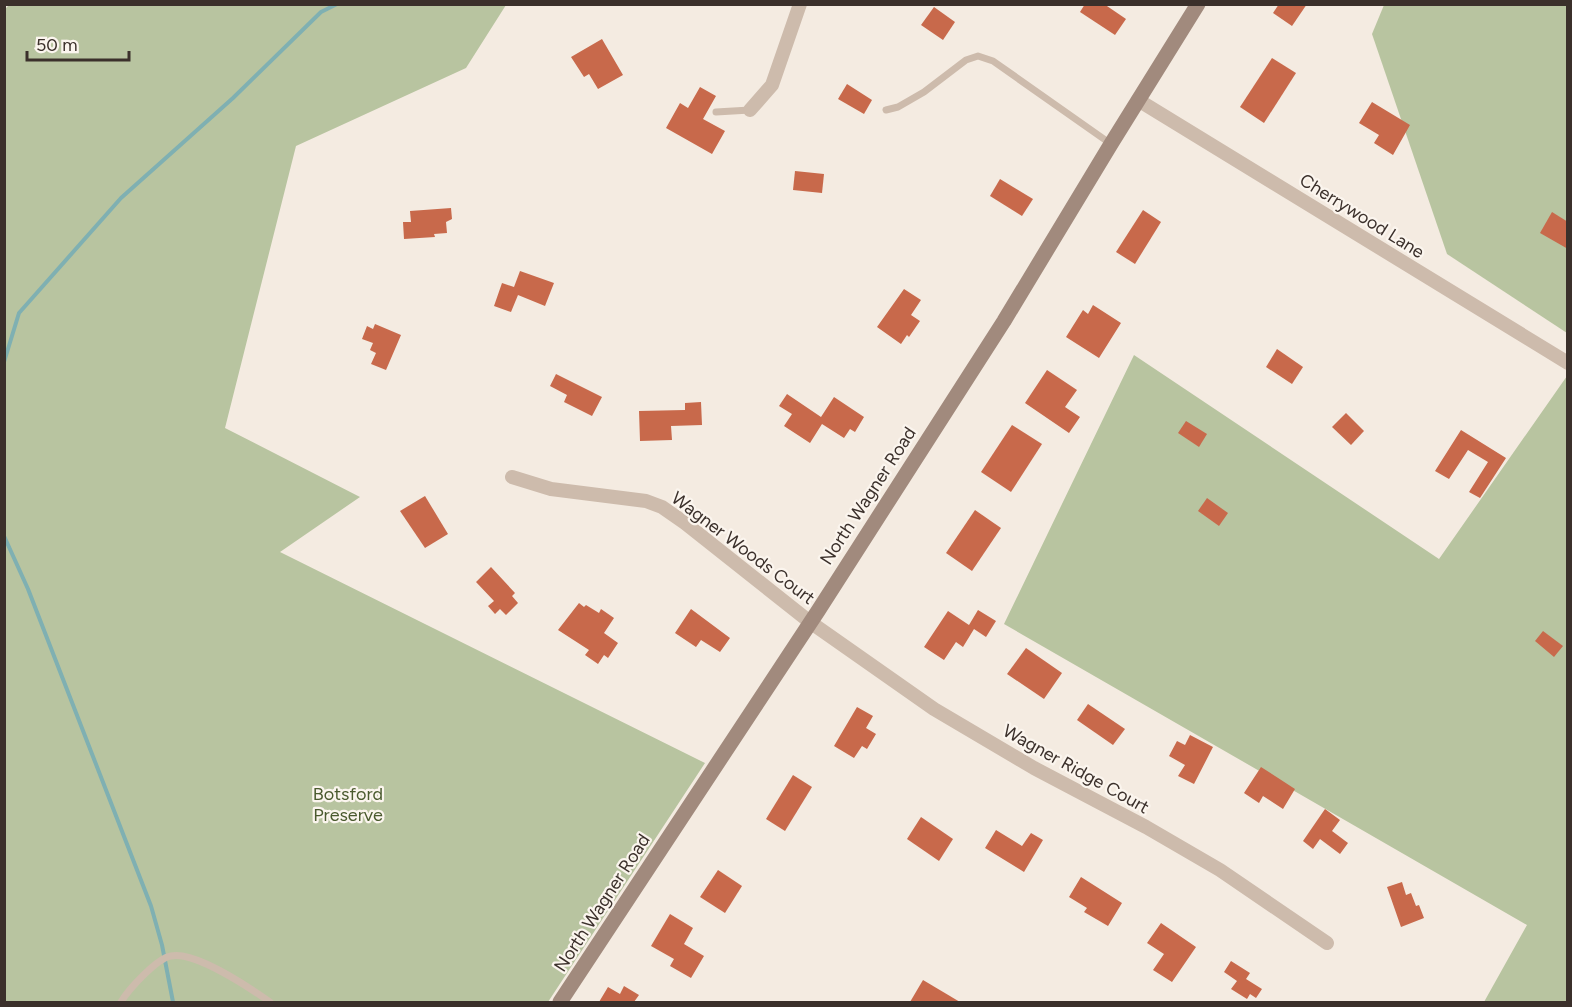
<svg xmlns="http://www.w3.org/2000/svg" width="1572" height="1007" viewBox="0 0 1572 1007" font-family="Figtree,sans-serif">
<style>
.green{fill:#b8c4a0}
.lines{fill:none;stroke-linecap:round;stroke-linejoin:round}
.stream{stroke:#7fb0b2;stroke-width:4}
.building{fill:#c8694b}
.lane{stroke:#cdbbac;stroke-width:7}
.street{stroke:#cdbbac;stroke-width:14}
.secondary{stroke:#a18a7d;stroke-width:15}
.labels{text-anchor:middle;stroke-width:4.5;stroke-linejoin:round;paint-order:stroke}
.street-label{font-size:18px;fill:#3b302b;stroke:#fbf5ee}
.park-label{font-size:18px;fill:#4a5a2e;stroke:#fbf5ee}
</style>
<rect width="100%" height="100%" fill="#f4ebe1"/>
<!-- green -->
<g class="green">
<polygon points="10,4 506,5 466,68 296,146 225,428 360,497 280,552 705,763 548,1002 5,1002 5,9"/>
<polygon points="1384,5 1567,5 1567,333 1447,254 1372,34"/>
<polygon points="1134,355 1439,559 1567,376 1567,1002 1484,1002 1527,925 1004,624"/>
</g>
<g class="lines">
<!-- stream -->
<g class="stream">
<polyline points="4,362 19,313 121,198 233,98 321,12 337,4"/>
<polyline points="4,536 28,589 151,906 162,945 173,1002"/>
</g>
</g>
<!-- building -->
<g class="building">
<polygon points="1085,4 1104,4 1126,19 1115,35 1080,12"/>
<polygon points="1279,4 1307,4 1292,26 1273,13"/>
<polygon points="934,7 955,22 943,40 921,25"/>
<polygon points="602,39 623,75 598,89 589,74 584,77 571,57"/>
<polygon points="1272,58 1296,73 1264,123 1240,107"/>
<polygon points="847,84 872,100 864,114 838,99"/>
<polygon points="700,87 716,96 703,119 725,131 712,154 666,128 680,103 688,108"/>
<polygon points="1372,102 1410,125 1393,155 1374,143 1379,135 1359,123"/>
<polygon points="795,171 824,174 822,193 793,190"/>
<polygon points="1000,179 1033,199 1022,216 990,196"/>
<polygon points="451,208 452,219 446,222 447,233 434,234 435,237 404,239 403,222 411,222 410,211"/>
<polygon points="1143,210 1161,222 1135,264 1116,252"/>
<polygon points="1552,212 1568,222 1568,249 1540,233"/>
<polygon points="520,271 554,283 545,306 518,295 511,312 494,306 502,283 514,287"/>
<polygon points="904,289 921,300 911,315 920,321 909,337 907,335 901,344 877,327"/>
<polygon points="1093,305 1121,323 1099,358 1066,337 1083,310 1088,314"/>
<polygon points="375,324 401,335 386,370 371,364 376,353 370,350 373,343 362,339 367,326 373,329"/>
<polygon points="1277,349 1303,367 1292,384 1266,367"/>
<polygon points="1047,370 1077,390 1065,407 1080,417 1069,433 1025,403"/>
<polygon points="556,374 602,397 592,416 564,402 567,395 550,386"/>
<polygon points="787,394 821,417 834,397 864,417 855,432 850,429 844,438 822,424 810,443 784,426 792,414 779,406"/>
<polygon points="701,402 702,425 671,426 672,440 640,441 639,411 685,410 685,403"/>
<polygon points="1346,413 1364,431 1351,445 1332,427"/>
<polygon points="1186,421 1207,434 1199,447 1178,433"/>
<polygon points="1012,425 1042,444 1011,492 981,472"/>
<polygon points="1461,430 1506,458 1480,498 1469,492 1488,462 1468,450 1449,479 1435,471"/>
<polygon points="425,496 448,534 425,548 400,511"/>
<polygon points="1207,498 1228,513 1219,526 1198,511"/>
<polygon points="975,510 1001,528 972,571 946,553"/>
<polygon points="491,567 515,593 512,596 518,603 506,615 500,609 495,614 488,606 494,601 476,582"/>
<polygon points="579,603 584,607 586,605 599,613 601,609 614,618 604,633 618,643 608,658 604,655 598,664 585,655 589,650 558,630"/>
<polygon points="691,609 730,638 720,652 701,640 696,647 675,633"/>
<polygon points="978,610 996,621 986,637 974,629 963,647 956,642 944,660 924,647 948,611 969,625"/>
<polygon points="1543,631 1563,646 1554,657 1535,641"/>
<polygon points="1026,648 1062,673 1044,699 1007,674"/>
<polygon points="1088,704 1125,729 1113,745 1077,720"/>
<polygon points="857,707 873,716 866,728 876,734 867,749 862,746 854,758 834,746"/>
<polygon points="1190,735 1213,747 1194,784 1178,776 1185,765 1169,756 1177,741 1185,745"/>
<polygon points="1261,767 1295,789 1283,809 1263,796 1259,803 1244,793"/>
<polygon points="793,775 812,787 785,831 766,819"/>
<polygon points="1325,809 1340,820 1332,831 1348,843 1340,854 1320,839 1313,849 1303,841"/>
<polygon points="921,817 953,839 939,861 907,839"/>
<polygon points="996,830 1022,846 1031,833 1043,840 1024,872 985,848"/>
<polygon points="718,870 742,886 725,913 700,897"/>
<polygon points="1081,877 1122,903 1108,926 1084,912 1087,908 1069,897"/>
<polygon points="1402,882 1406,895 1411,893 1416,906 1419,905 1424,918 1401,927 1387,887"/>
<polygon points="670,914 693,928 684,944 704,956 691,978 670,966 674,959 651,946"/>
<polygon points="1161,923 1196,947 1172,982 1153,970 1164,954 1147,943"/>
<polygon points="1231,961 1250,973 1246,979 1262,989 1256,998 1250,994 1247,999 1231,989 1237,981 1224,972"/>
<polygon points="923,980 960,1002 910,1002"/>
<polygon points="624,986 639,995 634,1002 599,1002 608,987 620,994"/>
</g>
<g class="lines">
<!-- lane -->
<g class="lane">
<polyline points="886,110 898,107 924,92 966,60 978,56 993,61 1111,144"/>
<polyline points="716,112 750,110"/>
<path d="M121,1002C128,990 157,958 171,956C195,951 250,988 270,1002"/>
</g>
<!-- street -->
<g class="street">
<polyline points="1138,100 1568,363"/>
<polyline points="750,110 772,85 800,4"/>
<polyline points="512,477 551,489 646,501 662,507 685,523 810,622 934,709 1034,768 1146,827 1220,870 1327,943"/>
</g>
<!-- secondary -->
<polyline class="secondary" points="560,1002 818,611 1004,321 1111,144 1198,4"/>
</g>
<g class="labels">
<!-- street labels -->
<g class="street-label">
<text transform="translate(1362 216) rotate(32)" y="6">Cherrywood Lane</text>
<text transform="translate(868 496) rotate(-57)" y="6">North Wagner Road</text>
<text transform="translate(743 548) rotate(37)" y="6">Wagner Woods Court</text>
<text transform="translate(1076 769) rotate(29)" y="6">Wagner Ridge Court</text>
<text transform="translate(602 903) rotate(-57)" y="6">North Wagner Road</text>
</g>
<!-- park labels -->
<g class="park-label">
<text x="348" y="800">Botsford<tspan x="348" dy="21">Preserve</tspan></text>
</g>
</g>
<!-- border -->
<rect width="1572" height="1007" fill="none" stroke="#3b302b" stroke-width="12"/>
<!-- scale -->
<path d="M27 51v9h102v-9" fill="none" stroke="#3b302b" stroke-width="3"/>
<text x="36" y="51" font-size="18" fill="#3b302b" stroke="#fbf5ee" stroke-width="4.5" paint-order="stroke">50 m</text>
</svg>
